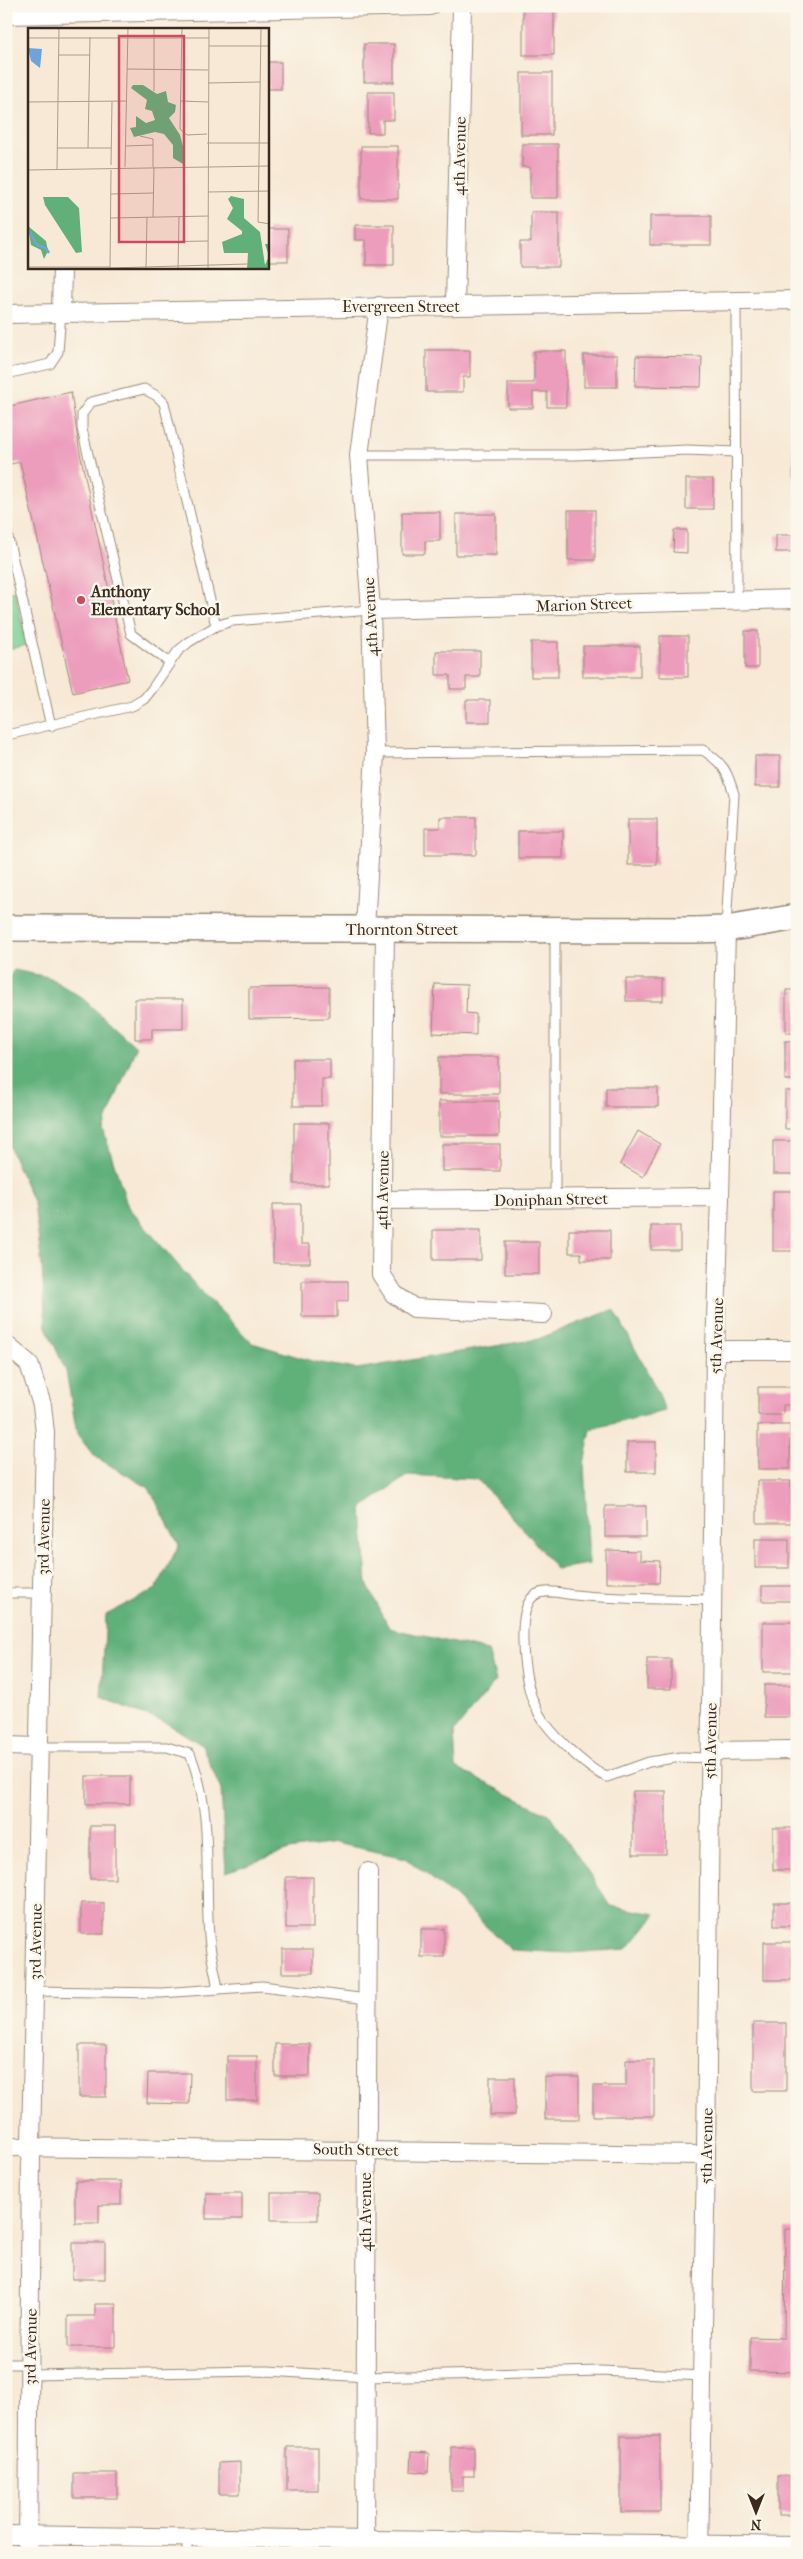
<svg xmlns="http://www.w3.org/2000/svg" width="803" height="2559" viewBox="0 0 803 2559" font-family="'IM FELL French Canon',serif">
<style>
.green{fill:#77cc8f;stroke:#597b56}
.forest{fill:#61b07a;stroke:#4e6d4c}
.building{fill:#ed9dbc}
.lines{fill:none;stroke-linecap:round;stroke-linejoin:round}
.lane-casing{stroke:#998a7a;stroke-width:11}
.street-casing{stroke:#998a7a;stroke-width:20}
.secondary-casing{stroke:#998a7a;stroke-width:28}
.lane{stroke:#fff;stroke-width:9}
.street{stroke:#fff;stroke-width:18}
.secondary{stroke:#fff;stroke-width:25}
.poi-dot{fill:#d1495b;stroke:#fbf7ec;stroke-width:2}
.labels{text-anchor:middle;stroke-width:5;stroke-linejoin:round;paint-order:stroke}
.street-label{font-size:16px;fill:#3b2a1e;stroke:#fbf7ec}
.poi-label{font-size:16px;font-weight:bold;fill:#3b2a1e;stroke:#fbf7ec;text-anchor:start}
.inset-river{fill:none;stroke:#6da4db;stroke-width:2.5}
.inset-road{fill:none;stroke:#ac9d8c;stroke-width:1}
.view{fill:#d1495b;fill-opacity:0.15;stroke:#d1495b;stroke-width:2.5}
.inset-edge{fill:none;stroke:#3b2a1e;stroke-width:2.5}
</style>
<rect width="100%" height="100%" fill="#fbf7ec"/>
<filter id="ink" filterUnits="userSpaceOnUse"><feTurbulence type="fractalNoise" baseFrequency=".02" numOctaves="2"/><feDisplacementMap in="SourceGraphic" scale="10" xChannelSelector="R" yChannelSelector="G"/><feConvolveMatrix kernelMatrix="1 2 1 2 8 2 1 2 1" color-interpolation-filters="sRGB"/></filter>
<filter id="wash" filterUnits="userSpaceOnUse"><feTurbulence type="fractalNoise" baseFrequency=".0096" numOctaves="4" result="noise"/><feDisplacementMap in="SourceGraphic" scale="20" xChannelSelector="R" yChannelSelector="G"/><feGaussianBlur stdDeviation="1.12" result="paint"/><feColorMatrix in="noise" values="0 0 0 0 0 0 0 0 0 0 0 0 0 0 0 0 0 1.4 0 .05"/><feComposite in="paint" operator="in"/></filter>
<g filter="url(#wash)">
<rect width="100%" height="100%" fill="#f7e9d5"/>
<!-- green -->
<polygon class="green" points="15,591 27,645 6,650 6,593"/>
<!-- forest -->
<polygon class="forest" points="14,970 48,977 81,997 136,1047 103,1129 128,1207 196,1286 252,1343 315,1362 357,1369 538,1339 614,1309 658,1392 665,1411 591,1429 584,1464 589,1564 556,1569 528,1534 477,1479 408,1475 362,1508 367,1584 389,1628 488,1651 496,1681 454,1732 456,1768 550,1815 611,1906 656,1914 627,1949 569,1953 511,1950 455,1897 406,1858 335,1843 289,1850 226,1872 221,1790 202,1745 168,1724 101,1697 106,1615 156,1589 179,1545 149,1488 94,1456 77,1434 66,1371 46,1327 42,1267 34,1204 6,1139 6,982"/>
<g id="blocks">
<!-- building -->
<g class="building">
<rect x="523" y="7" width="31" height="48"/>
<rect x="364" y="44" width="30" height="38"/>
<rect x="268" y="62" width="13" height="27"/>
<rect x="521" y="73" width="31" height="62"/>
<rect x="6" y="82" width="3" height="41"/>
<polygon points="368,92 394,92 394,120 383,120 383,133 368,133"/>
<polygon points="794,130 797,130 797,167 793,167"/>
<polygon points="522,144 558,144 558,198 530,198 530,167 522,167"/>
<rect x="361" y="146" width="37" height="53"/>
<polygon points="531,212 559,212 559,267 520,267 520,242 531,242"/>
<rect x="650" y="216" width="61" height="29"/>
<polygon points="355,225 394,225 394,265 366,265 366,240 355,240"/>
<rect x="268" y="229" width="20" height="32"/>
<polygon points="426,350 470,350 470,377 463,377 463,392 426,392"/>
<polygon points="534,351 566,351 566,407 547,407 547,392 533,392 533,408 508,408 508,383 534,383"/>
<rect x="584" y="355" width="33" height="32"/>
<polygon points="636,356 702,357 701,387 635,386"/>
<polygon points="71,392 79,448 128,680 73,693 20,462 6,465 6,407"/>
<rect x="793" y="451" width="4" height="27"/>
<rect x="686" y="479" width="27" height="30"/>
<rect x="568" y="510" width="27" height="50"/>
<polygon points="402,512 440,512 440,541 425,541 425,554 402,554"/>
<rect x="456" y="514" width="40" height="41"/>
<polygon points="674,530 687,530 687,553 673,552"/>
<rect x="776" y="535" width="21" height="17"/>
<rect x="745" y="631" width="13" height="37"/>
<rect x="794" y="633" width="3" height="42"/>
<rect x="660" y="636" width="28" height="41"/>
<rect x="531" y="642" width="27" height="35"/>
<rect x="583" y="646" width="57" height="31"/>
<polygon points="436,651 480,651 480,677 466,677 466,689 450,689 450,675 436,675"/>
<rect x="466" y="700" width="24" height="22"/>
<rect x="755" y="756" width="25" height="31"/>
<polygon points="440,817 476,817 476,855 425,855 425,828 440,828"/>
<rect x="628" y="819" width="29" height="46"/>
<rect x="518" y="831" width="45" height="27"/>
<rect x="626" y="979" width="37" height="22"/>
<polygon points="435,984 467,985 466,1013 476,1014 476,1035 433,1033"/>
<polygon points="329,987 329,1018 249,1019 249,988"/>
<rect x="786" y="990" width="11" height="43"/>
<polygon points="135,999 183,999 183,1029 152,1029 152,1039 135,1039"/>
<rect x="785" y="1041" width="12" height="39"/>
<rect x="439" y="1057" width="60" height="37"/>
<polygon points="293,1059 330,1059 330,1079 322,1079 322,1106 293,1106"/>
<rect x="606" y="1088" width="52" height="19"/>
<rect x="785" y="1091" width="12" height="38"/>
<rect x="439" y="1101" width="60" height="35"/>
<rect x="294" y="1123" width="35" height="61"/>
<polygon points="638,1131 660,1144 643,1177 620,1164"/>
<rect x="773" y="1141" width="24" height="33"/>
<rect x="442" y="1144" width="58" height="27"/>
<rect x="773" y="1191" width="24" height="60"/>
<polygon points="273,1204 301,1204 301,1244 310,1244 310,1263 273,1263"/>
<rect x="651" y="1226" width="29" height="24"/>
<rect x="433" y="1230" width="48" height="30"/>
<polygon points="569,1230 610,1230 610,1260 581,1260 581,1253 569,1253"/>
<rect x="505" y="1242" width="34" height="32"/>
<polygon points="302,1281 348,1281 348,1301 337,1301 337,1317 302,1317"/>
<polygon points="758,1387 797,1387 797,1405 783,1405 783,1415 758,1415"/>
<rect x="758" y="1425" width="32" height="44"/>
<rect x="627" y="1442" width="29" height="30"/>
<rect x="757" y="1481" width="34" height="42"/>
<rect x="605" y="1506" width="41" height="31"/>
<rect x="755" y="1539" width="34" height="29"/>
<polygon points="606,1550 640,1551 640,1560 660,1561 659,1583 606,1583"/>
<rect x="762" y="1586" width="35" height="15"/>
<rect x="763" y="1622" width="34" height="50"/>
<rect x="647" y="1659" width="24" height="30"/>
<rect x="764" y="1685" width="33" height="32"/>
<rect x="86" y="1776" width="44" height="28"/>
<rect x="633" y="1791" width="33" height="63"/>
<rect x="90" y="1826" width="25" height="53"/>
<rect x="773" y="1828" width="24" height="42"/>
<rect x="286" y="1877" width="27" height="51"/>
<rect x="81" y="1903" width="23" height="31"/>
<rect x="774" y="1903" width="23" height="23"/>
<rect x="421" y="1929" width="23" height="28"/>
<rect x="764" y="1942" width="28" height="38"/>
<rect x="282" y="1949" width="31" height="24"/>
<rect x="753" y="2023" width="33" height="68"/>
<rect x="275" y="2044" width="35" height="32"/>
<rect x="79" y="2045" width="27" height="52"/>
<rect x="227" y="2056" width="30" height="44"/>
<polygon points="626,2060 654,2060 654,2116 593,2116 593,2086 626,2086"/>
<polygon points="148,2073 190,2073 189,2104 147,2103"/>
<rect x="490" y="2077" width="25" height="38"/>
<rect x="545" y="2077" width="34" height="42"/>
<polygon points="75,2181 121,2181 121,2205 99,2205 99,2223 75,2223"/>
<rect x="206" y="2193" width="36" height="26"/>
<rect x="271" y="2193" width="47" height="27"/>
<polygon points="785,2229 797,2229 797,2372 750,2371 750,2337 784,2338"/>
<rect x="72" y="2243" width="33" height="36"/>
<polygon points="95,2304 116,2304 116,2347 68,2347 68,2316 95,2316"/>
<rect x="621" y="2436" width="39" height="76"/>
<rect x="287" y="2447" width="31" height="43"/>
<polygon points="451,2447 474,2447 474,2476 463,2476 463,2491 451,2491"/>
<polygon points="411,2452 429,2453 428,2473 410,2471"/>
<polygon points="240,2462 240,2494 219,2494 219,2463"/>
<rect x="74" y="2473" width="43" height="25"/>
<rect x="778" y="2476" width="19" height="39"/>
</g>
</g>
</g>
<g filter="url(#ink)">
<use href="#blocks" fill-opacity="0" stroke="#998a7a" stroke-width="1"/>
<g class="lines">
<defs>
<g id="lane">
<polyline points="736,301 737,599"/>
<polyline points="6,374 50,364 58,352 61,312"/>
<polyline points="359,455 575,455 687,450 736,452"/>
<polyline points="6,529 51,726"/>
<polyline points="169,662 131,634 82,429 82,414 91,402 144,389 157,396 164,403 216,626"/>
<polyline points="6,732 7,735 132,706 144,699 152,689 178,651 189,642 216,626 232,621 371,610"/>
<path d="M375,753L703,750C724,764 727,771 734,794L726,926"/>
<polyline points="555,1199 555,932"/>
<polyline points="6,1593 41,1593"/>
<path d="M38,1747H167L190,1754C214,1812 204,1874 209,1936C210,1953 215,1971 218,1989"/>
<path d="M710,1758L681,1757L649,1762L607,1777C589,1770 557,1739 545,1723C538,1714 531,1698 529,1688C524,1669 515,1604 537,1594C548,1589 563,1594 575,1595C620,1600 666,1598 712,1600"/>
<polyline points="34,1991 161,1993 262,1986 367,1999"/>
<polyline points="6,2364 29,2364"/>
<polyline points="29,2375 268,2371 366,2377 601,2371 702,2376"/>
<polyline points="187,2553 187,2537"/>
</g>
<g id="street">
<polyline points="6,15 430,6"/>
<polyline points="455,306 462,6"/>
<polyline points="61,312 62,268"/>
<polyline points="6,314 797,300"/>
<polyline points="371,610 797,599"/>
<polyline points="365,929 375,753 371,610 359,455 379,306"/>
<polyline points="385,929 381,1274 394,1294 414,1308 543,1314"/>
<polyline points="382,1200 720,1197"/>
<polyline points="6,1345 29,1364 42,1405 45,1433 31,2147 28,2553"/>
<polyline points="715,1350 797,1350"/>
<polyline points="6,1746 38,1747"/>
<polyline points="710,1751 797,1750"/>
<polyline points="6,2147 706,2155"/>
<polyline points="6,2535 797,2546"/>
<polyline points="365,2553 368,1872"/>
<polyline points="699,2553 706,2155 715,1350 720,1197 726,929"/>
</g>
<polyline id="secondary" points="6,928 696,930 726,929 797,917"/>
</defs>
<!-- lane casing -->
<use href="#lane" class="lane-casing"/>
<!-- street casing -->
<use href="#street" class="street-casing"/>
<!-- secondary casing -->
<use href="#secondary" class="secondary-casing"/>
<!-- lane -->
<use href="#lane" class="lane"/>
<!-- street -->
<use href="#street" class="street"/>
<!-- secondary -->
<use href="#secondary" class="secondary"/>
</g>
</g>
<!-- markers -->
<circle class="poi-dot" cx="81" cy="600" r="5"/>
<g class="labels">
<!-- street labels -->
<g class="street-label">
<text transform="translate(459 156) rotate(-89)" y="6">4th Avenue</text>
<text x="401" y="312">Evergreen Street</text>
<text transform="translate(584 604) rotate(-2)" y="6">Marion Street</text>
<text transform="translate(370 617) rotate(-93)" y="6">4th Avenue</text>
<text x="402" y="935">Thornton Street</text>
<text transform="translate(382 1190) rotate(-89)" y="6">4th Avenue</text>
<text transform="translate(551 1199) rotate(-1)" y="6">Doniphan Street</text>
<text transform="translate(716 1336) rotate(-88)" y="6">5th Avenue</text>
<text transform="translate(43 1537) rotate(-89)" y="6">3rd Avenue</text>
<text transform="translate(710 1741) rotate(-89)" y="6">5th Avenue</text>
<text transform="translate(35 1942) rotate(-89)" y="6">3rd Avenue</text>
<text transform="translate(706 2146) rotate(-89)" y="6">5th Avenue</text>
<text transform="translate(356 2149) rotate(1)" y="6">South Street</text>
<text transform="translate(365 2212) rotate(-90)" y="6">4th Avenue</text>
<text transform="translate(30 2347) rotate(-89)" y="6">3rd Avenue</text>
</g>
<!-- poi labels -->
<g class="poi-label">
<text x="91" y="597">Anthony<tspan x="91" dy="18">Elementary School</tspan></text>
</g>
</g>
<!-- overview -->
<g transform="translate(28 28)">
<rect width="241" height="241" fill="#f7e9d5"/>
<path d="M105,57H115L129,66L138,63L140,74L148,77L147,84L141,90L152,107L157,126L155,136L145,130V117L136,106L127,104L106,109L102,100L108,99V88L118,95L127,92L124,83L117,81L119,72L103,60ZM203,168L216,171V190L232,204L237,237L241,228L237,216H241V241H219L220,225H196L194,214L214,206V203L199,191L205,180L200,171ZM15,169H40L51,180L54,224L48,225L17,177ZM0,198L18,213L20,223L16,231L13,222L3,217Z" fill="#61b07a"/>
<path d="M0,20L14,21L12,40L3,33Z" fill="#6da4db"/>
<path class="inset-river" d="M0,201L9,217L18,220L21,225"/>
<path class="inset-road" d="M154,0L152,101L159,107L179,106M233,0L230,194L242,196M0,10H181M181,18H242M31,27H62M99,41L180,42M180,55L232,54M126,63V0M153,73L180,74M0,74L99,73M112,108L125,111V139M179,115H242M98,118L125,117M29,120H83M60,120L62,9M83,137L84,74M97,139L100,0M29,141L31,0M0,142L242,138M180,164L242,163M83,166L126,165M125,189L126,139M83,190L181,188M119,214L180,213M0,239H82M82,240L219,236M82,240L83,142M118,241L119,189M150,241L151,189M180,241L181,0"/>
<path class="view" d="M91,8H156V214H91Z"/>
<rect width="241" height="241" class="inset-edge"/>
</g>
<!-- margin -->
<rect width="803" height="2559" fill="none" stroke="#fbf7ec" stroke-width="25"/>
<!-- north arrow -->
<g transform="translate(756 2512) rotate(180)" stroke="#fbf7ec" stroke-width="4" paint-order="stroke">
<path d="M0-4L9 19L0 12L-9 19Z" fill="#3b2a1e"/>
<text y="-8" font-size="14" font-weight="bold" text-anchor="middle" fill="#3b2a1e">N</text>
</g>
</svg>
